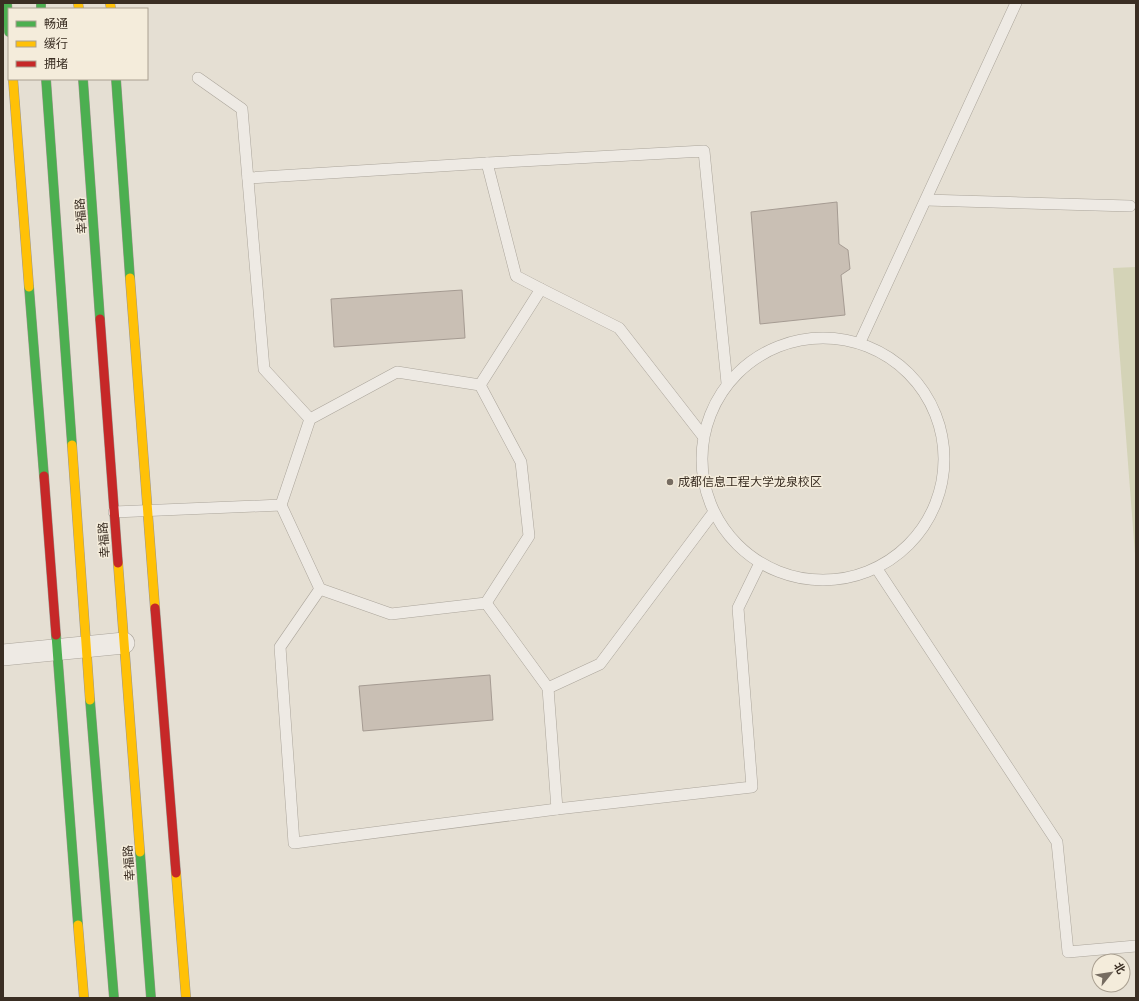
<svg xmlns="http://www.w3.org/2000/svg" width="1139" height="1001" viewBox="0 0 1139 1001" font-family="'PT Serif','Noto Sans SC',serif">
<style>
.green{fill:#d4d3b7}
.building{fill:#c9bfb4;stroke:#a59b92}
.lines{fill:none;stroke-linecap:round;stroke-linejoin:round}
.lane-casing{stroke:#aba59b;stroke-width:12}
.street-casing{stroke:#aba59b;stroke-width:22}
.fast-casing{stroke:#9b948b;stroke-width:10}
.slow-casing{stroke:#9b948b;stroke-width:10}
.jam-casing{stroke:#9b948b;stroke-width:10}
.lane{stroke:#eeeae4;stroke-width:11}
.street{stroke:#eeeae4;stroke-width:21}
.fast{stroke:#4caf50;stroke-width:9}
.slow{stroke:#ffc107;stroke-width:9}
.jam{stroke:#c62828;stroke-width:9}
.poi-dot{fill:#766c61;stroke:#f4ecdb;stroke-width:1.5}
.labels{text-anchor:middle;stroke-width:3;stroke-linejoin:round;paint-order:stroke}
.street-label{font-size:12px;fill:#3a2e23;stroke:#f4ecdb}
.poi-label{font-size:12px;fill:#3a2e23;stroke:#f4ecdb;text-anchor:start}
</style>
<rect width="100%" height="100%" fill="#e5dfd3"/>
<!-- green -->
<polygon class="green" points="1136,267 1136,567 1113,268"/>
<!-- building -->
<g class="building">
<polygon points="837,202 839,244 848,250 850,269 841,275 845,315 760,324 751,212"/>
<polygon points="462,290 465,338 334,347 331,299"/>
<polygon points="490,675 493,720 363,731 359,686"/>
</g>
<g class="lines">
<defs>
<g id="lane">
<polyline points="198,78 242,109 264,369 310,419"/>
<polyline points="487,163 516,276 541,289"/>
<polyline points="248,178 487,163 704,151 727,383"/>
<polyline points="926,200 1130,206"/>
<circle cx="823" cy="459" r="121"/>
<polyline points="860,342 1016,3"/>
<polyline points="480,385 541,289 619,328 703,436"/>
<polyline points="114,512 281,505 320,589 391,614 486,603 529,536 521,462 480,385 397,372 310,419 281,505"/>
<polyline points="877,569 1057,842 1068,952 1136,946"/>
<polyline points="320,589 280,647 294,843 557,809 752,787 738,608 760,563"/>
<polyline points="486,603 548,688 600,664 713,513"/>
<polyline points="548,688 557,809"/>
</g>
<polyline id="street" points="3,655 124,643"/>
<g id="fast">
<polyline points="7,3 9,32"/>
<polyline points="41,3 41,9"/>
<polyline points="46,79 72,445"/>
<polyline points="83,79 100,319"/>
<polyline points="116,79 130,278"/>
<polyline points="29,287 44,476"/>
<polyline points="56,635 78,925"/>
<polyline points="90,700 114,998"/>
<polyline points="140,852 151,998"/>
</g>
<g id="slow">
<polyline points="78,3 79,9"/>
<polyline points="110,3 111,9"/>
<polyline points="13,79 29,287"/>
<polyline points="130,278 155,608"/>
<polyline points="72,445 90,700"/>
<polyline points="118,563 140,852"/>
<polyline points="176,873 186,998"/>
<polyline points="78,925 84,998"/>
</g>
<g id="jam">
<polyline points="100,319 118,563"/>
<polyline points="44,476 56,635"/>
<polyline points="155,608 176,873"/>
</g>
</defs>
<!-- lane casing -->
<use href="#lane" class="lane-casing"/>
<!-- street casing -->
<use href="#street" class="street-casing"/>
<!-- fast casing -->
<use href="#fast" class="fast-casing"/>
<!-- slow casing -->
<use href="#slow" class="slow-casing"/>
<!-- jam casing -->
<use href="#jam" class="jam-casing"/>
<!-- lane -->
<use href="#lane" class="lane"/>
<!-- street -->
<use href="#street" class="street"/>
<!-- fast -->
<use href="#fast" class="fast"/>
<!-- slow -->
<use href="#slow" class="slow"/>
<!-- jam -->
<use href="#jam" class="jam"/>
</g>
<!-- markers -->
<circle class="poi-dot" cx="670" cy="482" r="4"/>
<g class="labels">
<!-- street labels -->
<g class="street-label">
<text transform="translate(81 216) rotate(-94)" y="4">幸福路</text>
<text transform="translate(104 540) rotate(-94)" y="4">幸福路</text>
<text transform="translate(129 863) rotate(-94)" y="4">幸福路</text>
</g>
<!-- poi labels -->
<g class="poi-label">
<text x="678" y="486">成都信息工程大学龙泉校区</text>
</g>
</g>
<!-- border -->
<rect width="1139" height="1001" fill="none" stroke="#3a2e23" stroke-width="8"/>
<!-- legend -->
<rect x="8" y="8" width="140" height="72" fill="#f4ecdb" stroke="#aaa091"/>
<rect x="16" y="21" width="20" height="6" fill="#4caf50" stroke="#aaa091"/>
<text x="44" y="28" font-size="12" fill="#3a2e23">畅通</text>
<rect x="16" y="41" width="20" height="6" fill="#ffc107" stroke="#aaa091"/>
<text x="44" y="48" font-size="12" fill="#3a2e23">缓行</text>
<rect x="16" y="61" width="20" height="6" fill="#c62828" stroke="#aaa091"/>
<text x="44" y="68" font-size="12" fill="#3a2e23">拥堵</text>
<!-- north arrow -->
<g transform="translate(1111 973) rotate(60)"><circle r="19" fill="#f4ecdb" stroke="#aaa091"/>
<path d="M0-3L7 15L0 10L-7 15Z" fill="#766c61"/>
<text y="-6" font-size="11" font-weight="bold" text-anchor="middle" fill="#3a2e23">北</text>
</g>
</svg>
